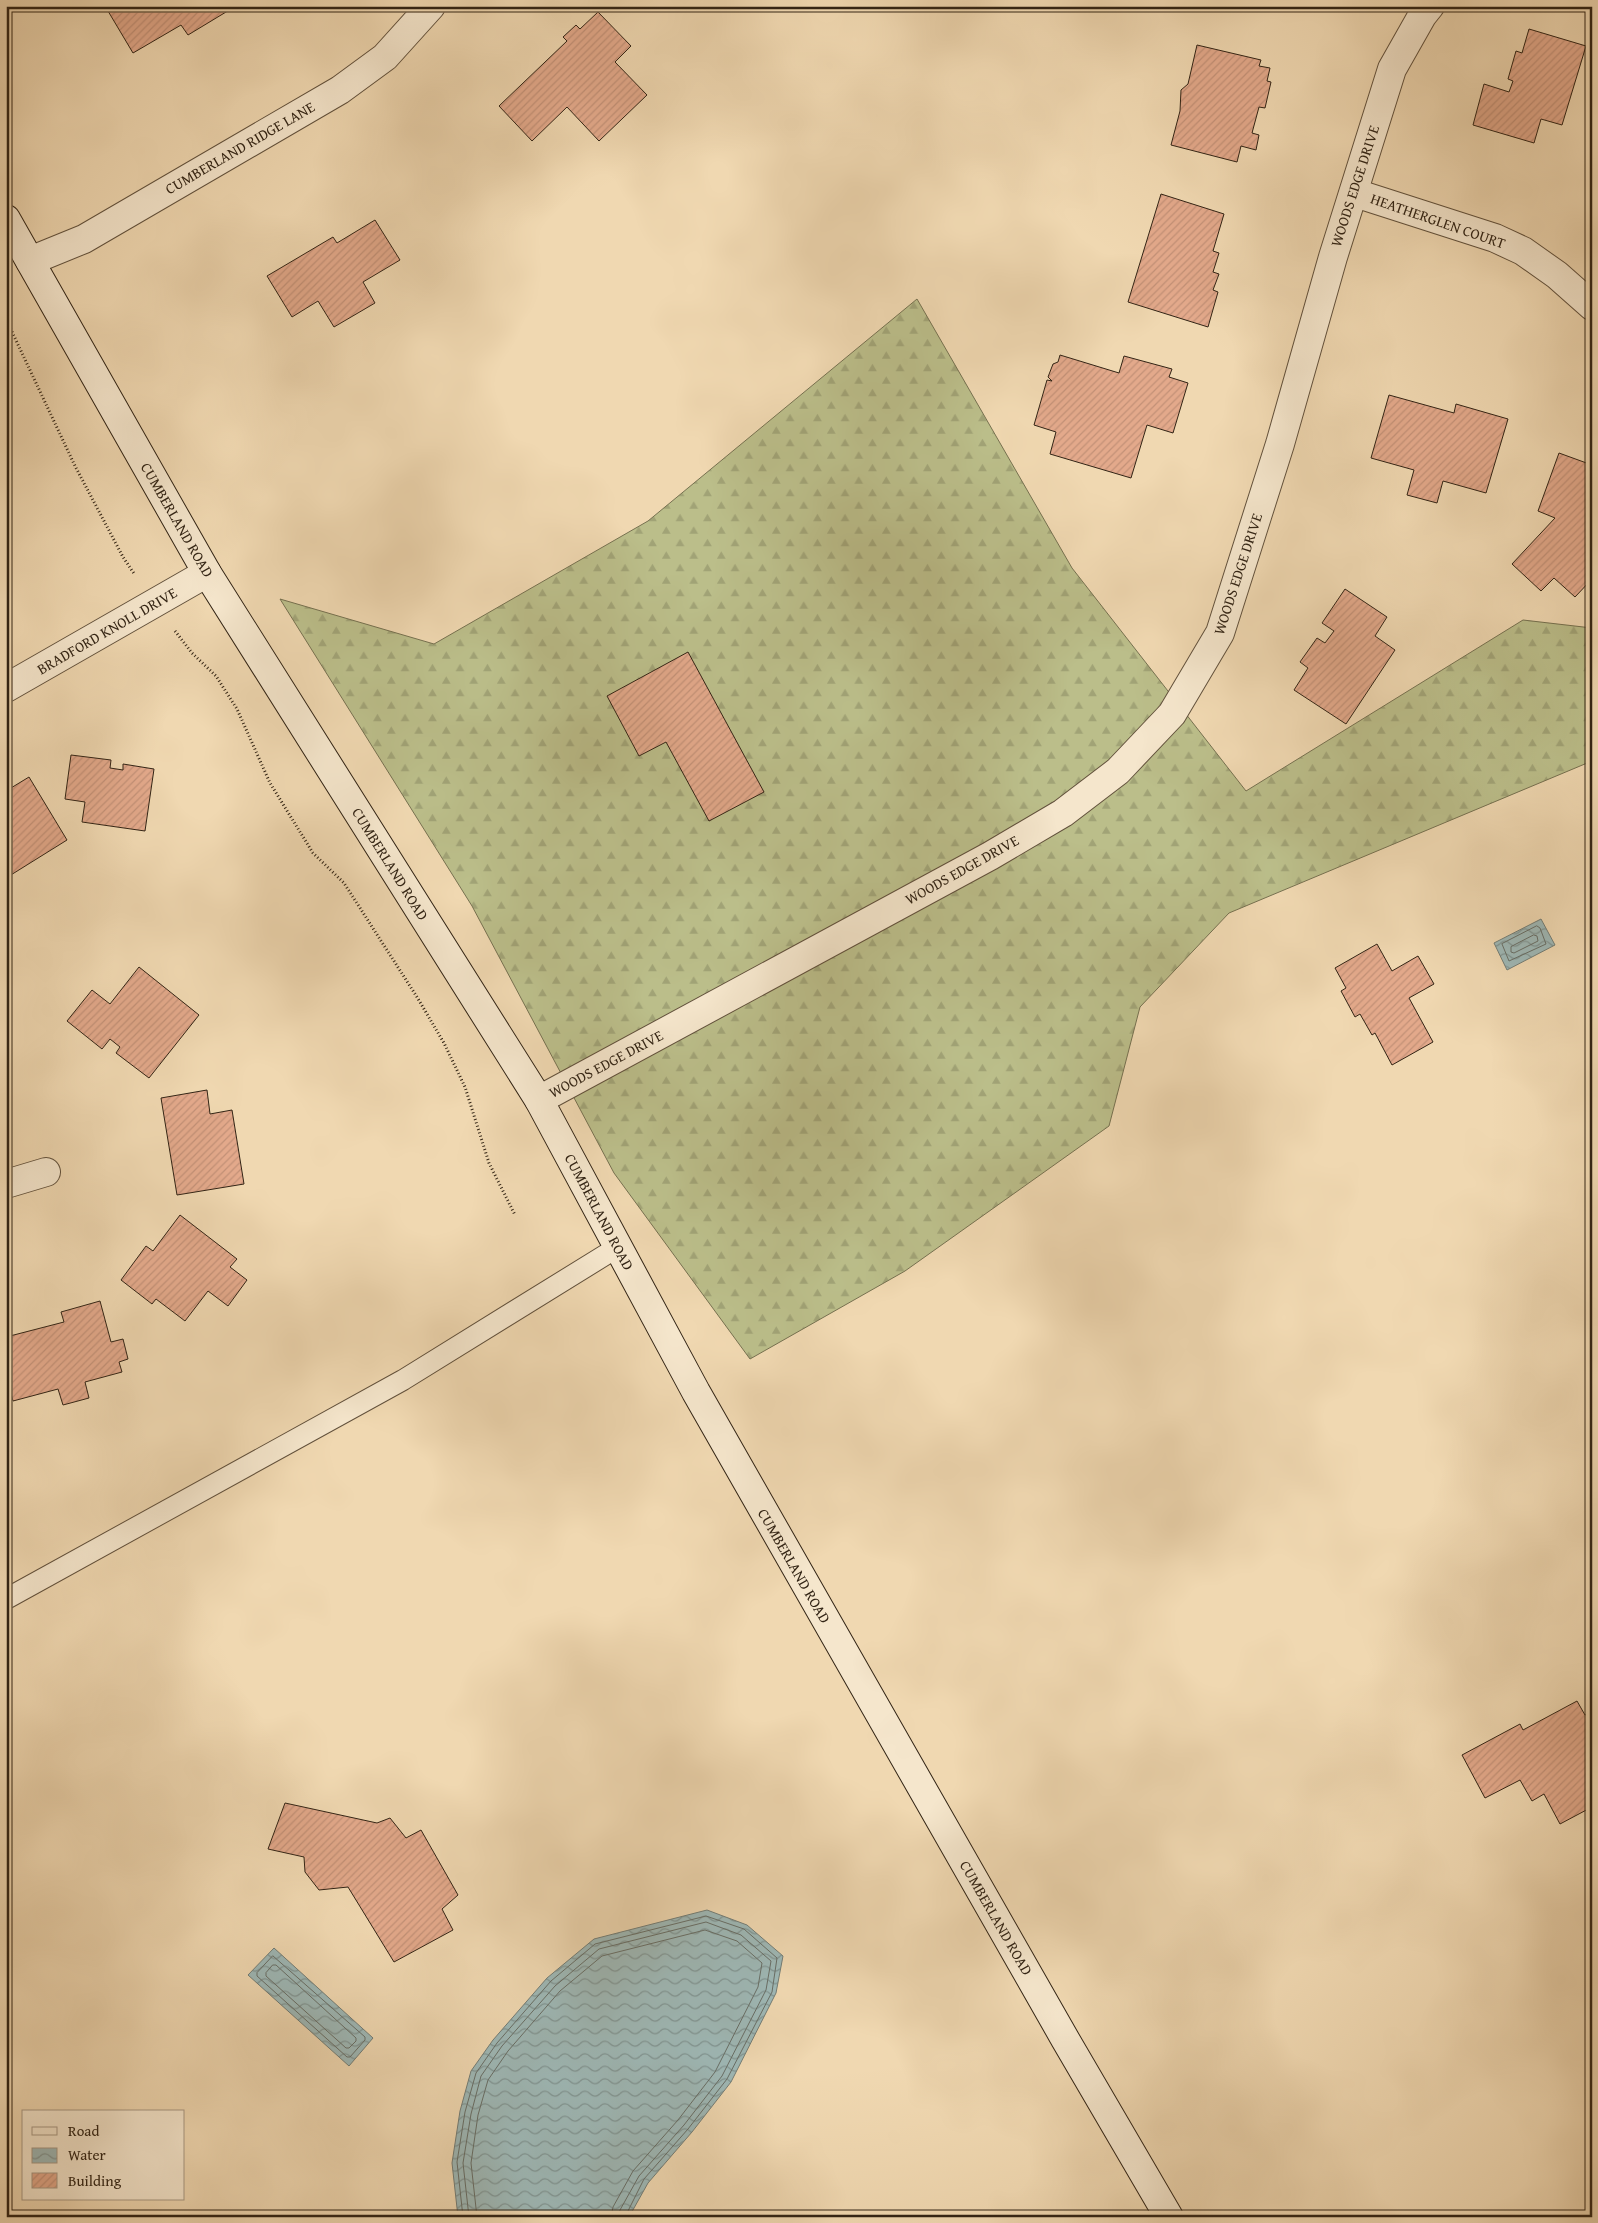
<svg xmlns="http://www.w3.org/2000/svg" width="1598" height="2223" viewBox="0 0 1598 2223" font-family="'Gentium Book Plus',serif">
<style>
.forest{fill:url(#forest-firs);stroke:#767150}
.water{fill:url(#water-waves);stroke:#737d76}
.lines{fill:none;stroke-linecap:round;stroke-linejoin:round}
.shore{stroke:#686e66;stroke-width:1}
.building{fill:url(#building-hatch);stroke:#322415}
.lane-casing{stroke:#62513c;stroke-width:22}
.street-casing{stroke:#62513c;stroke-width:30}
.secondary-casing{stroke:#322415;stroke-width:30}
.path{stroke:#322415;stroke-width:3;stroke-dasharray:1 2.5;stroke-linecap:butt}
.lane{stroke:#f5e6cc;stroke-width:20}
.street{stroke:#f5e6cc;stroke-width:28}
.secondary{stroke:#f5e6cc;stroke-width:28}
.labels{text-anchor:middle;stroke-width:5;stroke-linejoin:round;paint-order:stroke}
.street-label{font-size:15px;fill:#322415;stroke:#f5e6cc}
</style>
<defs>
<pattern id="forest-firs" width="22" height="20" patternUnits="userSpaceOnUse" patternTransform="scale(1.25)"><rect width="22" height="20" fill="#bbbe8a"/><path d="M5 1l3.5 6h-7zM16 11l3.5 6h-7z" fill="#a1a376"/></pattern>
<pattern id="water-waves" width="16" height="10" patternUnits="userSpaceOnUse" patternTransform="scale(1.25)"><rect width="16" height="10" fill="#9eb8b6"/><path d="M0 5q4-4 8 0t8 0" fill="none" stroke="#819593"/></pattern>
<pattern id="building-hatch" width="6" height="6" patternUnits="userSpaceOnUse" patternTransform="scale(1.25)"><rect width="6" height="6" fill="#e3a98b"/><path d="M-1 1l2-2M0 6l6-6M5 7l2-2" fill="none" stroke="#c39177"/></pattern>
</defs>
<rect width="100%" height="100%" fill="#f0d8b1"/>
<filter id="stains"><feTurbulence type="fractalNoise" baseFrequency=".004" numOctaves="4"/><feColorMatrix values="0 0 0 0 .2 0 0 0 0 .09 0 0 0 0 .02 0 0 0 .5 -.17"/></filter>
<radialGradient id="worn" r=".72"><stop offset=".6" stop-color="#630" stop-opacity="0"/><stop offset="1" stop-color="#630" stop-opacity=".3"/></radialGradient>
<!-- forest -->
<polygon class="forest" points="917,299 1072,568 1246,791 1523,620 1592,628 1592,761 1229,913 1140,1007 1109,1126 905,1271 750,1359 614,1173 472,906 280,599 434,644 648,521"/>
<!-- water -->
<g class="water">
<polygon points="1541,919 1555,945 1507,970 1494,943"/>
<polygon points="707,1910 747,1925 783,1956 776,1993 731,2082 692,2132 648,2183 629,2217 458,2217 452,2163 460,2111 471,2071 493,2040 547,1978 594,1939"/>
<polygon points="274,1948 373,2038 349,2066 248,1975"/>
</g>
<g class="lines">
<!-- shore -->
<g class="shore">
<polygon points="1537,926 1540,928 1546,944 1509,961 1502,944"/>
<polygon points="1534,935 1537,936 1538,941 1514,953 1511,952 1511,947"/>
<polygon points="273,1956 365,2037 365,2040 350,2057 347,2057 257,1976 257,1973"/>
<polygon points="273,1965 276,1965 356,2038 356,2041 349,2048 346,2048 266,1976 266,1973"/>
<polyline points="463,2217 457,2162 465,2112 476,2073 497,2043 551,1981 595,1944 706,1916 744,1929 777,1958 772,1992 727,2079 688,2129 644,2179 625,2217"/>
<polyline points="469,2217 463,2163 471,2114 481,2076 502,2046 555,1986 599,1949 706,1922 741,1935 771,1961 766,1990 722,2076 684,2125 639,2176 620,2210 618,2217"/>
<polyline points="477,2217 471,2163 478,2115 488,2080 508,2051 560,1991 602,1956 705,1930 737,1941 762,1963 758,1987 715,2072 678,2120 633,2171 613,2207 611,2217"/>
</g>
</g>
<!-- building -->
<g class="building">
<polygon points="105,6 230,6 231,9 188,35 181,25 133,53"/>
<polygon points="598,12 631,46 615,62 647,95 599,141 567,107 532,141 499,106 567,41 563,37 576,25 580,29"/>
<polygon points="1529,29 1586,46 1562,125 1541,119 1534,143 1473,125 1484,84 1509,92 1513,81 1508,79 1516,51 1522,53"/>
<polygon points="1197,45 1261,60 1259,66 1270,68 1267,81 1271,82 1265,108 1259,107 1252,133 1259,135 1256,150 1241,146 1237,162 1171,145 1180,111 1181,90 1188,84"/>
<polygon points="1161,194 1224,214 1213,251 1219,253 1213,272 1219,274 1213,290 1218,292 1208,327 1128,302"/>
<polygon points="375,220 400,260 363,282 375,303 334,327 318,301 292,317 267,276 333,237 337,243"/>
<polygon points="1060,355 1119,373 1124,356 1172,369 1169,377 1188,383 1173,433 1147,425 1131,478 1050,454 1056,432 1034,425 1047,380 1052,381 1048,377 1053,364 1058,362"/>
<polygon points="1389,395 1454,413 1456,404 1508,419 1486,493 1443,481 1437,503 1407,495 1414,470 1371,458"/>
<polygon points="1559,453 1592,465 1592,579 1575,597 1554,578 1541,591 1512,564 1555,518 1538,511"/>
<polygon points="1345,589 1387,617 1375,636 1395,650 1346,724 1294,690 1308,668 1300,662 1317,638 1325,643 1334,631 1322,623"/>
<polygon points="688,652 764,792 709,821 666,742 639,756 607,696"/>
<polygon points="71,755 111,760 110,768 123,770 123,764 154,769 145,831 82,822 85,802 65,799"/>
<polygon points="29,777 67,840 6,878 6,791"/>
<polygon points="1377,944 1392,971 1418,956 1434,984 1409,998 1433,1042 1392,1065 1375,1033 1372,1035 1360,1014 1355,1017 1341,991 1346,988 1335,968"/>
<polygon points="139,967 199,1015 149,1078 116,1053 120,1047 110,1039 102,1049 67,1021 92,990 110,1004"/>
<polygon points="207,1090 210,1114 232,1110 244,1184 177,1195 161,1098"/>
<polygon points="180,1215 237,1259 230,1267 247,1280 228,1306 208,1291 185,1321 156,1299 152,1304 121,1280 146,1246 153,1251"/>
<polygon points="100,1301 111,1342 123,1339 128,1359 119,1362 122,1372 85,1382 89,1398 63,1405 58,1389 13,1401 6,1376 6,1337 64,1322 61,1312"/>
<polygon points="1577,1701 1585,1715 1592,1711 1592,1768 1588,1770 1592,1777 1592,1807 1560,1824 1544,1794 1532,1801 1520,1780 1485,1798 1462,1755 1520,1724 1523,1730"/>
<polygon points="285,1803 377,1823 390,1818 406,1838 421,1830 458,1895 442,1909 453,1930 394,1962 348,1887 319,1890 305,1872 304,1857 268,1849"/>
</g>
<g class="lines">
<defs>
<polyline id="lane" points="6,1599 403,1380 618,1247"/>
<g id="street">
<polyline points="1355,193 1495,238 1523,251 1557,275 1592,306"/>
<polyline points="30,261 84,239 340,90 385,57 431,6"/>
<polyline points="6,688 207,573"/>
<polyline points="539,1100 990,856 1063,813 1118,771 1172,714 1220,633 1280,444 1333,257 1392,69 1422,16 1430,6"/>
<polyline points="6,1184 46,1172"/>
</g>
<polyline id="secondary" points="6,219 207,573 539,1100 696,1392 1065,2039 1169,2217"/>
</defs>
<!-- lane casing -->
<use href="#lane" class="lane-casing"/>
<!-- street casing -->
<use href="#street" class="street-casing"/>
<!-- secondary casing -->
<use href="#secondary" class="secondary-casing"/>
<!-- path -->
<g class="path">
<polyline points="6,319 75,466 123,557 135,575"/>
<polyline points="175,631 192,653 216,676 237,709 270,783 313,853 344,883 417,997 444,1043 465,1087 489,1163 515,1215"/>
</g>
<!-- lane -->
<use href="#lane" class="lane"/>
<!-- street -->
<use href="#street" class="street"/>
<!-- secondary -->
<use href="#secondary" class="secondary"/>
</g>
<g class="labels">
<!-- street labels -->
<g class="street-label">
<text transform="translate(240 148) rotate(-30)" y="5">CUMBERLAND RIDGE LANE</text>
<text transform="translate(1355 186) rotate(-72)" y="5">WOODS EDGE DRIVE</text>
<text transform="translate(1438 221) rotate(19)" y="5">HEATHERGLEN COURT</text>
<text transform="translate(177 520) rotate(60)" y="5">CUMBERLAND ROAD</text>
<text transform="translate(1238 574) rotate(-72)" y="5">WOODS EDGE DRIVE</text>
<text transform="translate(107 631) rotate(-30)" y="5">BRADFORD KNOLL DRIVE</text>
<text transform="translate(390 864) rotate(58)" y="5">CUMBERLAND ROAD</text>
<text transform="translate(962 870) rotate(-29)" y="5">WOODS EDGE DRIVE</text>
<text transform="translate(606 1064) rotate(-28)" y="5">WOODS EDGE DRIVE</text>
<text transform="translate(599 1212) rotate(62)" y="5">CUMBERLAND ROAD</text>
<text transform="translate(794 1566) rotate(60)" y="5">CUMBERLAND ROAD</text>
<text transform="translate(996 1918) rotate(60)" y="5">CUMBERLAND ROAD</text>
</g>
</g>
<!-- margin -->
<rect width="1598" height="2223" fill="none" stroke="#f0d8b1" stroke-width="25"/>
<rect x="8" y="8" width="1583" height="2208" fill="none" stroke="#322415" stroke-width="2.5"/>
<rect x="12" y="12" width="1573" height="2198" fill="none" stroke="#322415"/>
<!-- legend -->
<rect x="22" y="2110" width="162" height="90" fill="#f5e6cc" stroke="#a79883"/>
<rect x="32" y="2127" width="25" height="8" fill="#f5e6cc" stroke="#a79883"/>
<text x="68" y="2136" font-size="15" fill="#322415">Road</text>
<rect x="32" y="2148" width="25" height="15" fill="url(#water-waves)" stroke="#a79883"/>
<text x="68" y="2160" font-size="15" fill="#322415">Water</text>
<rect x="32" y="2173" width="25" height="15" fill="url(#building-hatch)" stroke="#a79883"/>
<text x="68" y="2186" font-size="15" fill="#322415">Building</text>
<rect width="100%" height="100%" filter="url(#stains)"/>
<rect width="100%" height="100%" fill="url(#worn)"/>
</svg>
